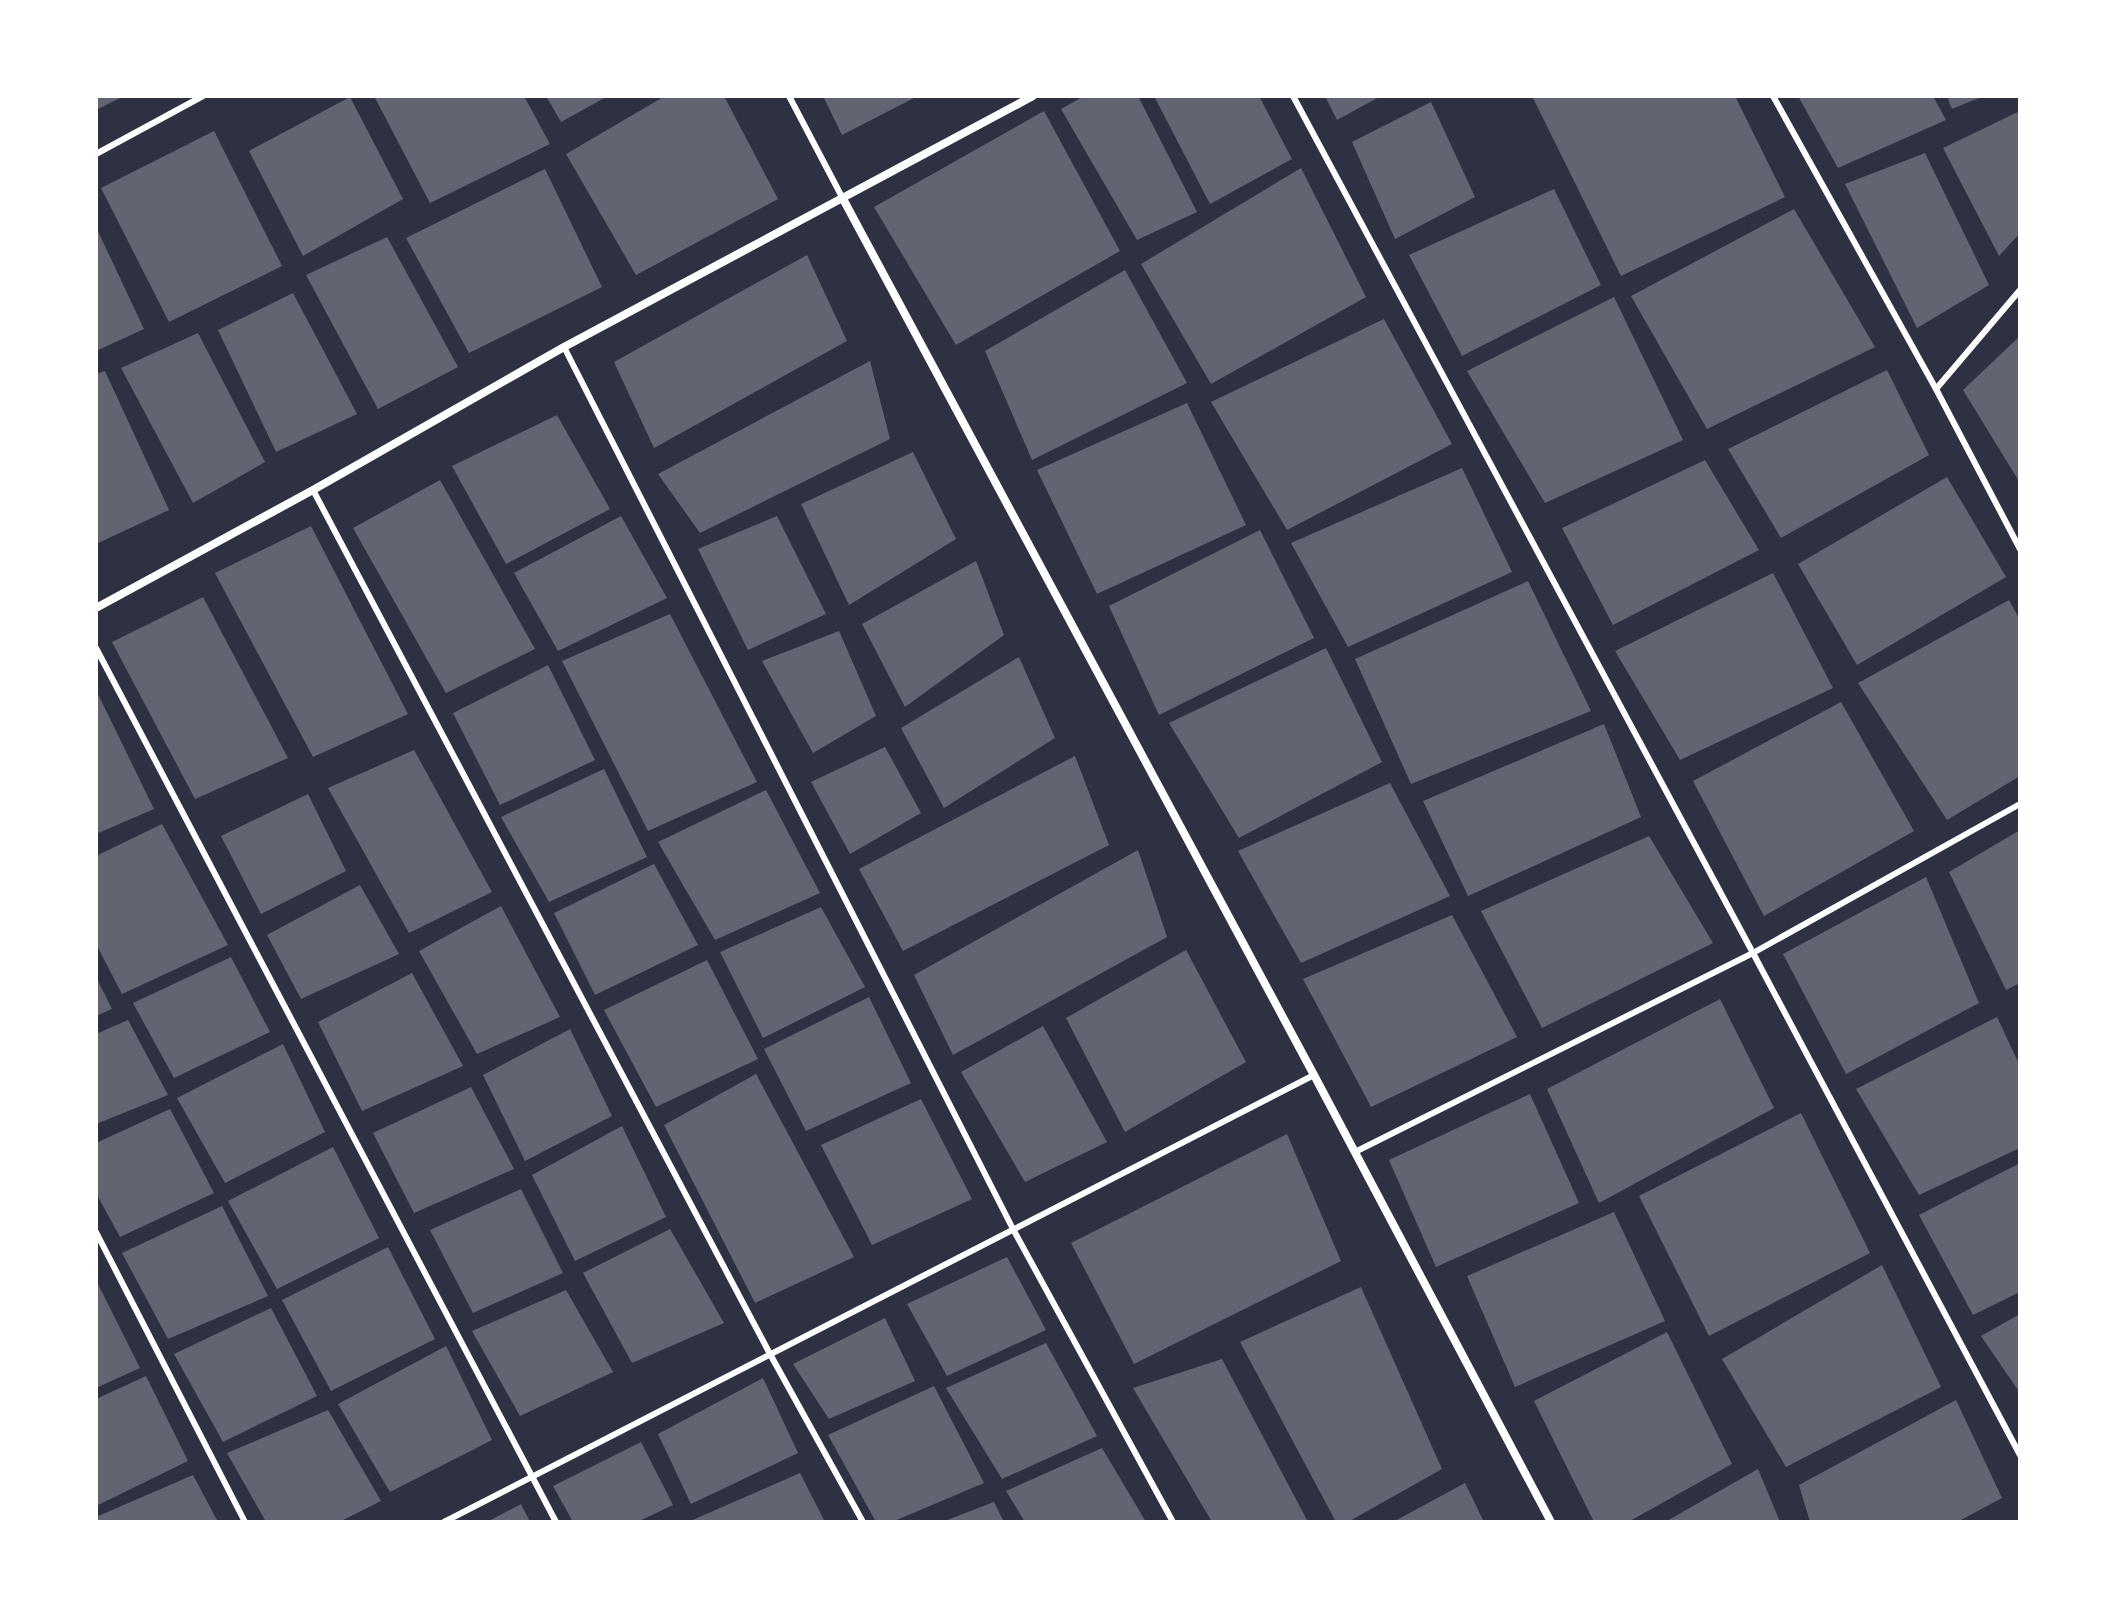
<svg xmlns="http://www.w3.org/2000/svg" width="2116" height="1618" viewBox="0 0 2116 1618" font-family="Helvetica,sans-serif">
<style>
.building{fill:#626471}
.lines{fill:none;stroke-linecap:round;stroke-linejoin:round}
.service{stroke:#fff;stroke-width:6}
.minor{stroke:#fff;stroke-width:8}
</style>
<rect width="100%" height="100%" fill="#2d3142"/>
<!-- building -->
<g class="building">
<polygon points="96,96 124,96 96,110"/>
<polygon points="374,96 524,96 550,144 430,203"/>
<polygon points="546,96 608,96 561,122"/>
<polygon points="665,96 724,96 778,199 636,275 566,154"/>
<polygon points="823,96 918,96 842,135"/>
<polygon points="1084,96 1138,96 1197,212 1137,240 1061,109"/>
<polygon points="1154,96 1259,96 1292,159 1210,204"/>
<polygon points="1325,96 1381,96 1337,120"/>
<polygon points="1532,96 1735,96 1785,197 1621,276"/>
<polygon points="1798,96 1933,96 1946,120 1838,168"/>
<polygon points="1947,96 1984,96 1952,109"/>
<polygon points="350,97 403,199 303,256 249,151"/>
<polygon points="1431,102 1475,197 1395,239 1352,142"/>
<polygon points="1044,111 1120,251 956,345 874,207"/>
<polygon points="2020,111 2020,233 1999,256 1943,148"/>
<polygon points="214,131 282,266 169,322 101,188"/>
<polygon points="1925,153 1989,285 1917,328 1845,184"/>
<polygon points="1301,168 1366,297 1211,384 1141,264"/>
<polygon points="545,169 602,287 469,353 406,238"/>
<polygon points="1554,189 1601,285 1462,356 1409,255"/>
<polygon points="1794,209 1875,347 1707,429 1631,296"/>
<polygon points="96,227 144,329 96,351"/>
<polygon points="387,237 458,367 378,409 306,275"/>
<polygon points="807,255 847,341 654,448 614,362"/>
<polygon points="1125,270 1187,383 1032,460 985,351"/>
<polygon points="293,293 357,414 276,452 218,330"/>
<polygon points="1614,297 1683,440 1545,503 1467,371"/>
<polygon points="1384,319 1452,444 1287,530 1211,402"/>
<polygon points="198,333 265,462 193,503 121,368"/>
<polygon points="2020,336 2020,483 1963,390"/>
<polygon points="870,361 890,439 700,533 658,474"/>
<polygon points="1887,370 1929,455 1781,538 1728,449"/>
<polygon points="105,371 169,510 96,544 96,374"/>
<polygon points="1187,403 1246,525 1097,594 1037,470"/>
<polygon points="557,415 610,509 506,564 452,466"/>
<polygon points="913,452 956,539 849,605 801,504"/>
<polygon points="1705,460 1759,550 1613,625 1562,528"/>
<polygon points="1462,468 1512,572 1348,647 1291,543"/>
<polygon points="1947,477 2006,577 1857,665 1798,564"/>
<polygon points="440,480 535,649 446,693 353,528"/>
<polygon points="621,516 667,598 558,651 514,573"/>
<polygon points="777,516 826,614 748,650 698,549"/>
<polygon points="311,526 408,714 313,757 215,573"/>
<polygon points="1260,530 1314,638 1159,715 1109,606"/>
<polygon points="976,561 1004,635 905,707 862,624"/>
<polygon points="1773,573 1833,688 1680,760 1615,651"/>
<polygon points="1528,581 1591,711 1411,784 1355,659"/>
<polygon points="203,597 288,758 195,799 112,642"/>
<polygon points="2009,600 2020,620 2020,776 1947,820 1858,683"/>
<polygon points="670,614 757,782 648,831 562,661"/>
<polygon points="839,631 876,716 813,753 762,661"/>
<polygon points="1326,648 1382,762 1239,838 1169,723"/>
<polygon points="1019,657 1055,738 944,808 901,728"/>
<polygon points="548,665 595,760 500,805 453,713"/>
<polygon points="96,690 154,809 96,834"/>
<polygon points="1841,702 1914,831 1764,916 1693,781"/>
<polygon points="1604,724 1641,817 1468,896 1423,801"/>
<polygon points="885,747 921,813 850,854 811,782"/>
<polygon points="414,750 492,892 409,933 328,788"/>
<polygon points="1075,756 1109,845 903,951 859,869"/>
<polygon points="604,769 647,857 549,902 501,817"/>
<polygon points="1390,783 1450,896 1301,963 1238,851"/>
<polygon points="766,790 820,893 715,940 658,842"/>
<polygon points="308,794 346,871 261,914 221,836"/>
<polygon points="162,824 228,945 122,994 96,944 96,856"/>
<polygon points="2020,830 2020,983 2006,990 1949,872"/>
<polygon points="1649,836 1713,943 1542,1028 1481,911"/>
<polygon points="1138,850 1167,937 953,1055 914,975"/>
<polygon points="654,864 698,945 595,995 554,913"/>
<polygon points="1926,877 1979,1003 1846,1074 1783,954"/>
<polygon points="360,885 399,954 301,999 267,935"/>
<polygon points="501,906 560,1017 477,1054 419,951"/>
<polygon points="821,907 865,987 763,1038 720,952"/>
<polygon points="1452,915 1517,1037 1371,1107 1303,979"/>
<polygon points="1186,950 1246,1062 1125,1132 1066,1018"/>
<polygon points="231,957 270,1032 174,1078 133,1003"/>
<polygon points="707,960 758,1059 656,1107 604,1010"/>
<polygon points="412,973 463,1066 362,1111 318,1022"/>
<polygon points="96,977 112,1009 96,1016"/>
<polygon points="869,997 911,1083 806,1131 764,1049"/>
<polygon points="1720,999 1774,1108 1599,1203 1547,1089"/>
<polygon points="1997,1017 2020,1066 2020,1148 1919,1195 1856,1089"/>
<polygon points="128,1020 168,1095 96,1124 96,1034"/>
<polygon points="1043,1026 1107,1142 1025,1182 961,1072"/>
<polygon points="570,1029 612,1116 525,1161 483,1075"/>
<polygon points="283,1044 325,1132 225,1183 177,1098"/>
<polygon points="756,1074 854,1257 755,1303 664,1125"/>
<polygon points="471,1087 514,1169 414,1213 373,1133"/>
<polygon points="1530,1094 1579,1203 1436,1267 1389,1160"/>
<polygon points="921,1099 972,1199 872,1245 821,1145"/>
<polygon points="170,1109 214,1193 120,1237 96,1193 96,1143"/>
<polygon points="1801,1113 1870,1253 1709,1336 1639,1196"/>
<polygon points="622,1126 666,1217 575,1261 532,1175"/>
<polygon points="1287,1134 1341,1261 1134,1364 1071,1243"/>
<polygon points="333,1147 379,1238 277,1289 228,1201"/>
<polygon points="2020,1163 2020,1292 1973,1315 1919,1215"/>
<polygon points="521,1189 563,1273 473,1313 430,1230"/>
<polygon points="222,1206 268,1296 168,1339 122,1253"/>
<polygon points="1614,1212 1665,1321 1515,1387 1467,1276"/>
<polygon points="670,1229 724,1323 632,1363 583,1273"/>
<polygon points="388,1247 435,1339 331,1391 282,1300"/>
<polygon points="1007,1257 1046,1330 947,1376 907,1304"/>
<polygon points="1882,1265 1941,1387 1786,1467 1722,1359"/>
<polygon points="96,1280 140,1368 96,1388"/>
<polygon points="1361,1287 1442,1469 1348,1522 1336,1522 1240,1342"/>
<polygon points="566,1290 613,1372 520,1416 472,1331"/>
<polygon points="271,1308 317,1396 223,1442 174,1354"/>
<polygon points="2020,1314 2020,1393 1981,1336"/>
<polygon points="885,1318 915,1381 829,1419 793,1364"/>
<polygon points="1667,1332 1732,1464 1628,1522 1594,1522 1534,1401"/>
<polygon points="1046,1343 1097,1436 1002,1479 946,1388"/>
<polygon points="446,1346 492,1440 390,1492 338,1404"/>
<polygon points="1222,1359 1308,1522 1212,1522 1133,1388"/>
<polygon points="146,1376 188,1461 96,1506 96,1399"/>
<polygon points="763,1378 798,1453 691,1504 658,1434"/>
<polygon points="934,1386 984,1483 892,1522 876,1522 828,1435"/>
<polygon points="1956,1400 2002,1498 1957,1522 1810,1522 1799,1485"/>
<polygon points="328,1410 381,1501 339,1522 266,1522 227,1453"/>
<polygon points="641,1442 673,1505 637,1522 573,1522 553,1486"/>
<polygon points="1102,1448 1146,1522 1025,1522 1006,1491"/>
<polygon points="1758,1469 1780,1522 1665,1522"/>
<polygon points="800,1473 825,1522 688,1522"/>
<polygon points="193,1475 218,1522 96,1522 96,1517"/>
<polygon points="1465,1483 1484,1522 1393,1522"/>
<polygon points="994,1502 1004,1522 942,1522"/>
<polygon points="521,1504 530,1522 487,1522"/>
</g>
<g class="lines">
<!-- service -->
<g class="service">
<polyline points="789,96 842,197"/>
<polyline points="1293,96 1753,953 2020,1455"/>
<polyline points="1773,96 1936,389 2020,549"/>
<polyline points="96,154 203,96"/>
<polyline points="564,347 1013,1229 1173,1522"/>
<polyline points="1936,389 2020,290"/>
<polyline points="313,490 770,1354 863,1522"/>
<polyline points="96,648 556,1522"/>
<polyline points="1355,1152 1753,953 2020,804"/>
<polyline points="96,1232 245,1522"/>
<polyline points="444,1522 1314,1075"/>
</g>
<!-- minor -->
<g class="minor">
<polyline points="842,197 1314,1075 1551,1522"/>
<polyline points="96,608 313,490 564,347 1033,96"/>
</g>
</g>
<!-- border -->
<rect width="2116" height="1618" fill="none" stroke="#ffffff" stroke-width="196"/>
</svg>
